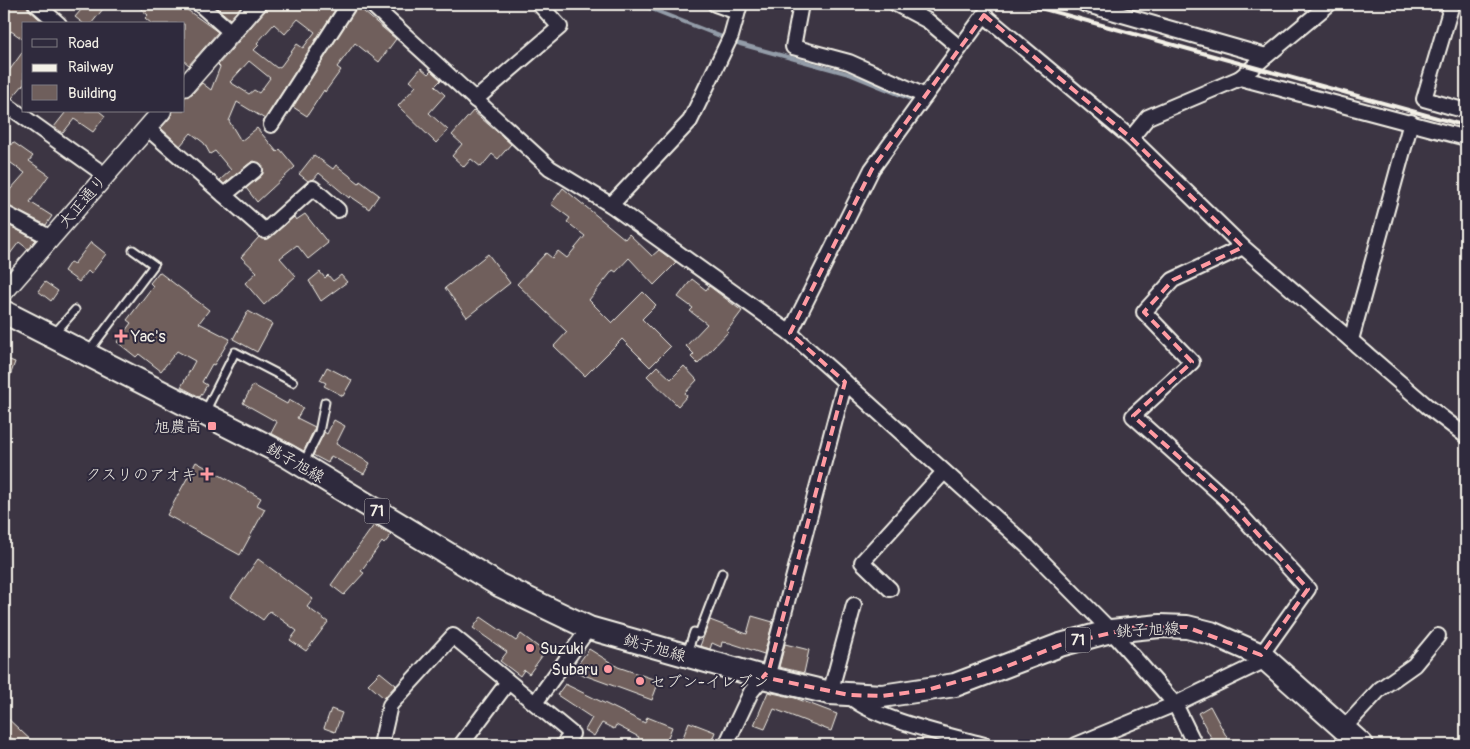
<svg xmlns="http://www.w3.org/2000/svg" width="1470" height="749" viewBox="0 0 1470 749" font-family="Pangolin,'Klee One',sans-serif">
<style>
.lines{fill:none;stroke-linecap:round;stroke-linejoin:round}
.stream{stroke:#939ca8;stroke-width:4}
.building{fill:#6f5f5c;stroke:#f4f1e8;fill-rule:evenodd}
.service-casing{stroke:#f4f1e8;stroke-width:11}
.minor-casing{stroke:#f4f1e8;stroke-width:18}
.tertiary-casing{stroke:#f4f1e8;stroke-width:21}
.primary-casing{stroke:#f4f1e8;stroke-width:26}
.service{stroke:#2f2a3d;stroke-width:7}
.minor{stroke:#2f2a3d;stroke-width:14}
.tertiary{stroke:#2f2a3d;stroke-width:18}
.primary{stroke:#2f2a3d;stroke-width:22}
.rail{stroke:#f4f1e8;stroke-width:4}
.marked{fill:none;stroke:#ff9aa2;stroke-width:4;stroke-dasharray:10 6;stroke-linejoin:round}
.poi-dot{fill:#ff9aa2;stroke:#2f2a3d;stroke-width:2}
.labels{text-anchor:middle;stroke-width:4;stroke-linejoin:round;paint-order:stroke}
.shield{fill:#2f2a3d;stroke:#b9b5b5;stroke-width:1}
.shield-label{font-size:15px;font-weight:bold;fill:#f4f1e8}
.street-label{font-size:16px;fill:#f4f1e8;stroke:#2f2a3d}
.poi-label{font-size:16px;fill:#f4f1e8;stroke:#2f2a3d;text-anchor:start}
</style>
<rect width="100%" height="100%" fill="#3c3543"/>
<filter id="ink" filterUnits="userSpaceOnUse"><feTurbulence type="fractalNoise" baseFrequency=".02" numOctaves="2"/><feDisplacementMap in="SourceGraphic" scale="10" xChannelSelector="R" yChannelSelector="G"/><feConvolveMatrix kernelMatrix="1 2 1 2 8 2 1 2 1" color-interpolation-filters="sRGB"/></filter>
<g filter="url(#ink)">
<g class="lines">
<!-- stream -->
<polyline class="stream" points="639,4 740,44 849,74 915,101"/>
</g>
<!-- building -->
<g class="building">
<polygon points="4,4 27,4 28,9 45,24 24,24 24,40 11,31 4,41"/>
<polygon points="86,4 107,4 91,24 84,24 75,17"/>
<polygon points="135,4 179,4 218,32 189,65 184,61 184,24 152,24 145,18 148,15"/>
<polygon points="221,4 243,4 230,19 217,8"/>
<path d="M267,4H339L265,119L237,102L229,121L241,141L257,128L277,152L280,149L295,167L257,202L246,188L263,174L261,164L254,161L250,163L224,184L220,180L231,170L215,151L210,154L204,143L191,133L180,146L161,128L170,118L172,111H184V97L192,94L202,83L211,90L220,67L218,65L265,11ZM298,19L315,32L303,48L297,44L281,66L277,68L254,50L259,45L257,43L274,24L285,34ZM249,61L270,78L259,93L254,90L249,94L230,82Z"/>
<polygon points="357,6 396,39 379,62 355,43 337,67 341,70 325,92 324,90 307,116 293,107"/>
<polygon points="24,50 24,84 12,98 4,94 4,78"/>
<polygon points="421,68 428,74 431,71 441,80 435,86 445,95 429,113 448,130 436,143 398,106 416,86 410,81"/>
<polygon points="63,111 99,111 105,116 93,132 74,119 63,133 54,127 65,113"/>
<polygon points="473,111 511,144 498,159 492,154 481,167 471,159 464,167 452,156 462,144 452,135"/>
<polygon points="13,142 33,156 29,161 49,175 30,202 52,216 46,225 4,204 10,190 25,173 4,158 4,154"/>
<polygon points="314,155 333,169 336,165 359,183 360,181 379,195 369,209 350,196 349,198 319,173 314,179 308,181 299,174"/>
<polygon points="563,188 625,239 629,234 652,256 659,250 676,263 654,285 629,258 616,272 613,270 589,300 612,323 643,292 656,305 642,319 670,347 650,367 622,339 585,376 554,346 567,332 517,284 546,253 552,258 558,251 567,258 585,236 567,222 570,218 551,204"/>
<polygon points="305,214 328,243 308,259 297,245 280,258 296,276 264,305 245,283 257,272 241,257 259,237 268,239 294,217 296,220"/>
<polygon points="10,226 36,240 28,249 19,242 4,262 4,235"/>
<polygon points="91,242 106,254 91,274 88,271 79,282 64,271 70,262 74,264"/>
<polygon points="488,254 510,283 467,317 445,288"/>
<polygon points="159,272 209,310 199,323 230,339 214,365 212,364 202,382 207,385 200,397 181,387 195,361 177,351 161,371 139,354 136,357 117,342 131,323 127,320 153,286 150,283"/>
<polygon points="320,272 325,278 328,275 333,281 341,275 347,282 321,301 309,281"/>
<polygon points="692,279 706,290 709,286 742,311 727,331 728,332 698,364 691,357 694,354 686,346 707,324 690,311 693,308 678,297"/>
<polygon points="45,282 58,291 51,301 38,291"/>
<polygon points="248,311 272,324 257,352 233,339"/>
<polygon points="4,358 15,362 5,390 4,390"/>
<polygon points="657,366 671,379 684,366 697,380 685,393 687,396 678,406 647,376"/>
<polygon points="327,367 352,380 343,396 324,386 326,383 320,380"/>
<polygon points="253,385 287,404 289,400 303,408 297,418 315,427 304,451 271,433 277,422 243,403"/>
<polygon points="334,420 345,426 336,444 370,463 364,474 331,456 328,463 313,455 324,432 327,434"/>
<polygon points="196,462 261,498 257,505 265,509 240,555 167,515"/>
<polygon points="374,525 391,535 384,544 382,542 361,571 364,573 344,595 331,585"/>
<polygon points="258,559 313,599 307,607 328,622 306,651 290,640 297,631 270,611 263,620 231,597"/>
<polygon points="752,616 773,622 764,654 730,643 722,642 721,647 712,643 710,649 700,646 710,620 747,634"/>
<polygon points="481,617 516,641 521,634 545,652 529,674 524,670 520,676 500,661 507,652 473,628"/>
<polygon points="785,644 809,650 804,673 779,667"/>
<polygon points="589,649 618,667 659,681 652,700 573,671"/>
<polygon points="380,672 396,685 384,698 368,684"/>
<polygon points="565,684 645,723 647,717 672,727 665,745 636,745 639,737 616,725 614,729 602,723 594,736 585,730 592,718 557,695"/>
<polygon points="768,692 795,698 837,714 831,731 774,709 765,729 754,725"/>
<polygon points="1210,706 1231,745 1215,745 1198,713"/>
<polygon points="331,709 342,713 335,732 324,728"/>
<polygon points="4,715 36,745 19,745 4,731"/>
<polygon points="689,722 715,732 710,745 695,745 682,740"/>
</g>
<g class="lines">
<defs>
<g id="service">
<polyline points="54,334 75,310"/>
<polyline points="89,351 154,265 133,250"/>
<polyline points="206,410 235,352 293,382"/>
<polyline points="304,462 319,432 325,402"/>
<polyline points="687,653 694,632 699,634 722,573"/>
</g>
<g id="minor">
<polyline points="36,4 59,24"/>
<polyline points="199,4 232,33"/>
<polyline points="371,4 550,168 611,205 790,333 845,382 1027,546 1111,631 1175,704 1195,745"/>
<polyline points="715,4 737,12"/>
<polyline points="801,4 793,47 849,62 925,96"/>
<polyline points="896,4 928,21 960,48"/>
<polyline points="1084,4 1266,56"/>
<polyline points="1452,4 1424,99 1466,111"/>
<polyline points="1240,78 1329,4"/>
<polyline points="475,100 560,27 539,4"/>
<polyline points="4,103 105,175"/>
<polyline points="271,125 349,4"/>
<polyline points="147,128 265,231 313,188 338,210"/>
<polyline points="1131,138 1148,117 1240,78 1466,138"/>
<polyline points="224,195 255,170"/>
<polyline points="611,205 690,121 731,36 740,4"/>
<polyline points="4,213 51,238"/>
<polyline points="1243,247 1173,280 1144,312 1192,362 1133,416 1225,498 1308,589 1261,655"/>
<polyline points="790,333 872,169 984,15 1131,138 1243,247 1427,406 1466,436"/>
<polyline points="1351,340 1411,122"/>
<polyline points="890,589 862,562 944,472"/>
<polyline points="830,693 854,605"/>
<path d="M849,695C866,717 955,737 984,745"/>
<polyline points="535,703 589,628"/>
<polyline points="1343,729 1380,689 1414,665 1438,636"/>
<polyline points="381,745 390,705 453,636 572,734 563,745"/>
<polyline points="461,745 508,682"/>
<polyline points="726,745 751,692 769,670 845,382"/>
<polyline points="1076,745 1175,704 1266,660"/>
</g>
<g id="tertiary">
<polyline points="184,87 257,4"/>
<polyline points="4,292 162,111"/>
</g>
<polyline id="primary" points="4,312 287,456 499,585 589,628 763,677 830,693 882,696 955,685 1060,645 1111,631 1160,626 1187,627 1211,633 1261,655 1362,745"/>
</defs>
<!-- service casing -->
<use href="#service" class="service-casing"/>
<!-- minor casing -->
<use href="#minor" class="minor-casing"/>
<!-- tertiary casing -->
<use href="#tertiary" class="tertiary-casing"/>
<!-- primary casing -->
<use href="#primary" class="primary-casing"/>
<!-- service -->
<use href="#service" class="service"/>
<!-- minor -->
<use href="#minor" class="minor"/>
<!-- tertiary -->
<use href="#tertiary" class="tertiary"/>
<!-- primary -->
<use href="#primary" class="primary"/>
<!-- rail -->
<polyline class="rail" points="1026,4 1466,126"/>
</g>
</g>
<!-- marked area -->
<path class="marked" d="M984,15L1131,138L1243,247L1173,280L1144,312L1192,362L1133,416L1225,498L1308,589L1261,655L1187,627H1136L1060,645L995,671L927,690L882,696L849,695L763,677L769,670L845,382L790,333L872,169Z"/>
<!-- markers -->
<g class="poi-dot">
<path d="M118.5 328.5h5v5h5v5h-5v5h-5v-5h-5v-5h5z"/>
<rect x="207" y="421" width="10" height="10" rx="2.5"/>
<path d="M204.5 466.5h5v5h5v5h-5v5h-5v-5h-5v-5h5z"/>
<circle cx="530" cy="648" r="5"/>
<circle cx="608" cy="669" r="5"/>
<circle cx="640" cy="681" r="5"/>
</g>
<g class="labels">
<!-- shield labels -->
<g class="shield">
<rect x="364.5" y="498.5" width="25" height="25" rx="4"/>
<rect x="1065.5" y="627.5" width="25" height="25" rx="4"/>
</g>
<g class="shield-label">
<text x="377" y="516">71</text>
<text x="1078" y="645">71</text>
</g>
<!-- street labels -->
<g class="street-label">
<text transform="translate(82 201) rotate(-49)" y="6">大正通り</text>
<text transform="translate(296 462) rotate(30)" y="6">銚子旭線</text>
<text transform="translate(1148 629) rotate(-3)" y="6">銚子旭線</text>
<text transform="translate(655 647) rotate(16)" y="6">銚子旭線</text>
</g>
<!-- poi labels -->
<g class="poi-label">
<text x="131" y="342">Yac's</text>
<text x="202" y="432" text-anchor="end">旭農高</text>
<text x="197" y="480" text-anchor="end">クスリのアオキ</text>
<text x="540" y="654">Suzuki</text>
<text x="598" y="675" text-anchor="end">Subaru</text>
<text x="650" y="687">セブン-イレブン</text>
</g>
</g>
<!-- margin -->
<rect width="1470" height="749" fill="none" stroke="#2f2a3d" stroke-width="20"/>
<rect x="10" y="10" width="1450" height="729" fill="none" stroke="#f4f1e8" stroke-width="2" filter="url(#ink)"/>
<!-- legend -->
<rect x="22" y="22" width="162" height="90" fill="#2f2a3d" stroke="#7e7a81"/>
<rect x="32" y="39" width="25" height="8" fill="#2f2a3d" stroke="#7e7a81"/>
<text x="68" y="48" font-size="15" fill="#f4f1e8">Road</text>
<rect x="32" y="64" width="25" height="8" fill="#f4f1e8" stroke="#7e7a81"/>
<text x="68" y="72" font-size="15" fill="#f4f1e8">Railway</text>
<rect x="32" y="85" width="25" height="15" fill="#6f5f5c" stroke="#7e7a81"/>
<text x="68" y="98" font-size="15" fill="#f4f1e8">Building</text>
</svg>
